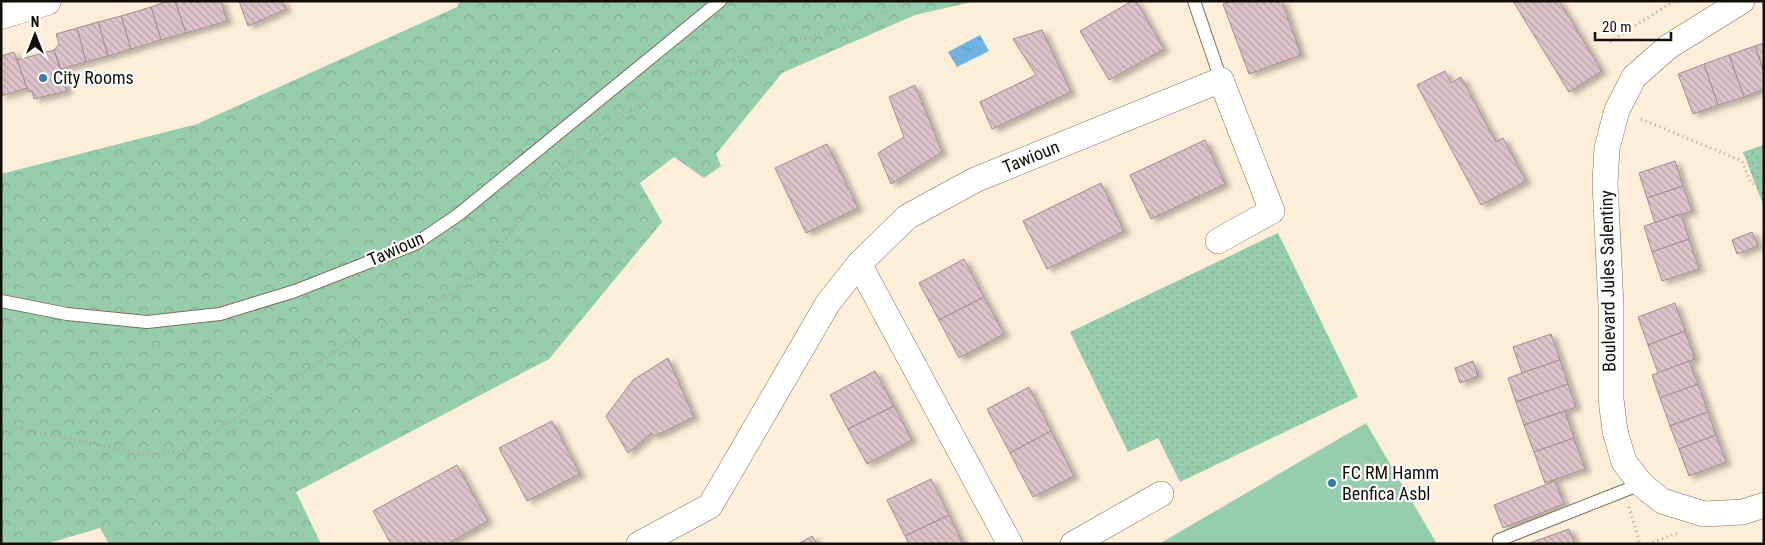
<svg xmlns="http://www.w3.org/2000/svg" width="1765" height="545" viewBox="0 0 1765 545" font-family="'Roboto Condensed',sans-serif">
<style>
.green{fill:url(#green-dots)}
.forest{fill:url(#forest-crowns)}
.pitch{fill:#96cdac}
.water{fill:url(#water-ripples)}
.building{fill:url(#building-back-hatch);stroke:#a58c94;filter:url(#shadow)}
.lines{fill:none;stroke-linecap:round;stroke-linejoin:round}
.service-casing{stroke:#7d705d;stroke-width:14}
.minor-casing{stroke:#7d705d;stroke-width:26}
.primary-casing{stroke:#7d705d;stroke-width:29}
.path{stroke:#b1a695;stroke-width:3;stroke-dasharray:1 4;stroke-linecap:butt}
.service{stroke:#fff;stroke-width:12}
.minor{stroke:#fff;stroke-width:25}
.primary{stroke:#fff;stroke-width:28}
.poi-dot{fill:#357ab0;stroke:#fff;stroke-width:2}
.labels{text-anchor:middle;stroke-width:4.5;stroke-linejoin:round;paint-order:stroke}
.poi-label{font-size:18px;fill:#120e07;stroke:#fff;text-anchor:start}
.street-label{font-size:18px;fill:#120e07;stroke:#fff}
</style>
<defs>
<pattern id="green-dots" width="8" height="8" patternUnits="userSpaceOnUse" patternTransform="scale(1.25)"><rect width="8" height="8" fill="#96cdac"/><path d="M2 2h.1M6 6h.1" fill="none" stroke="#80af92" stroke-width="1.8" stroke-linecap="round"/></pattern>
<pattern id="forest-crowns" width="20" height="18" patternUnits="userSpaceOnUse" patternTransform="scale(1.25)"><rect width="20" height="18" fill="#96cdac"/><path d="M2 6a3 3 0 1 1 6 0M12 15a3 3 0 1 1 6 0" fill="none" stroke="#80af92"/></pattern>
<pattern id="water-ripples" width="26" height="14" patternUnits="userSpaceOnUse" patternTransform="scale(1.25)"><rect width="26" height="14" fill="#71b3e0"/><path d="M2 4q2-2 4 0t4 0M15 11q2-2 4 0t4 0" fill="none" stroke="#6199bf"/></pattern>
<pattern id="building-back-hatch" width="6" height="6" patternUnits="userSpaceOnUse" patternTransform="scale(1.25)"><rect width="6" height="6" fill="#dcc2c9"/><path d="M-1 5l2 2M0 0l6 6M5-1l2 2" fill="none" stroke="#bca6ab"/></pattern>
<filter id="shadow"><feDropShadow dx="5.5" dy="3" stdDeviation="2.5" flood-color="#0004"/></filter>
</defs>
<rect width="100%" height="100%" fill="#fceed9"/>
<!-- green -->
<g class="green">
<polygon points="1764,145 1764,207 1743,152"/>
<polygon points="1278,233 1358,397 1180,482 1158,438 1128,452 1070,332"/>
</g>
<!-- forest -->
<polygon class="forest" points="460,1 976,1 915,15 782,73 716,154 721,166 704,178 674,157 640,183 662,222 549,359 296,492 321,544 109,544 100,528 46,544 1,544 1,174 197,124 457,7"/>
<!-- pitch -->
<polygon class="pitch" points="1366,423 1437,544 1159,544"/>
<!-- water -->
<polygon class="water" points="980,35 989,51 957,67 948,52"/>
<!-- building -->
<g class="building">
<polygon points="168,1 175,1 186,33 161,40 151,7"/>
<polygon points="175,1 221,1 227,21 186,33"/>
<polygon points="239,1 282,1 286,9 248,26"/>
<polygon points="1132,1 1136,1 1164,49 1109,80 1080,31"/>
<polygon points="1231,1 1282,1 1301,55 1249,74 1223,4"/>
<polygon points="1513,1 1559,1 1602,71 1569,92"/>
<polygon points="151,7 161,40 131,49 121,16"/>
<polygon points="121,16 131,49 108,56 98,22"/>
<polygon points="98,22 108,56 86,62 77,28"/>
<polygon points="77,28 86,62 61,69 54,50 59,44 56,34"/>
<polygon points="1042,30 1071,92 992,129 980,102 1036,75 1013,39"/>
<polygon points="1764,43 1764,72 1755,46"/>
<polygon points="1755,46 1764,72 1764,89 1744,97 1729,55"/>
<polygon points="54,50 67,91 34,99 32,91 29,92 27,88 17,60"/>
<polygon points="14,52 27,88 1,96 1,56"/>
<polygon points="1729,55 1744,97 1718,105 1704,64"/>
<polygon points="1704,64 1718,105 1693,114 1678,74"/>
<polygon points="1445,71 1451,83 1461,77 1496,142 1503,138 1526,181 1481,205 1417,85"/>
<polygon points="915,85 942,152 891,184 878,153 904,137 889,97"/>
<polygon points="1205,140 1225,184 1151,219 1130,175"/>
<polygon points="827,144 858,208 806,233 775,168"/>
<polygon points="1675,161 1683,186 1647,198 1639,173"/>
<polygon points="1101,183 1124,231 1047,269 1023,221"/>
<polygon points="1683,186 1692,211 1655,223 1647,198"/>
<polygon points="1681,214 1689,239 1652,252 1644,226"/>
<polygon points="1752,232 1758,246 1737,254 1732,240"/>
<polygon points="1689,239 1699,269 1662,281 1652,252"/>
<polygon points="964,259 984,297 939,320 919,283"/>
<polygon points="984,297 1004,334 959,358 939,320"/>
<polygon points="1675,303 1685,331 1648,345 1638,317"/>
<polygon points="1685,331 1695,359 1658,373 1648,345"/>
<polygon points="1551,334 1560,360 1522,373 1513,347"/>
<polygon points="668,358 694,417 655,436 651,433 628,453 606,416 633,380"/>
<polygon points="1560,360 1568,384 1516,402 1508,378"/>
<polygon points="1473,361 1478,376 1460,383 1455,368"/>
<polygon points="1689,361 1698,384 1660,398 1652,375"/>
<polygon points="875,371 894,406 848,429 830,395"/>
<polygon points="1568,384 1576,407 1524,425 1516,402"/>
<polygon points="1698,384 1708,412 1670,426 1660,398"/>
<polygon points="1029,387 1051,431 1010,453 987,409"/>
<polygon points="894,406 912,440 867,464 848,429"/>
<polygon points="1565,411 1574,438 1534,452 1524,425"/>
<polygon points="1708,412 1716,435 1679,449 1670,426"/>
<polygon points="552,421 580,474 527,501 499,448"/>
<polygon points="1051,431 1074,476 1033,497 1010,453"/>
<polygon points="1716,435 1726,462 1689,476 1679,449"/>
<polygon points="1574,438 1585,469 1545,483 1534,452"/>
<polygon points="457,465 488,521 447,544 391,544 373,511"/>
<polygon points="931,479 949,515 905,536 887,500"/>
<polygon points="1555,481 1564,504 1503,528 1494,505"/>
<polygon points="949,515 963,544 909,544 905,536"/>
<polygon points="1569,529 1575,544 1527,544"/>
<polygon points="812,536 817,544 798,544"/>
</g>
<g class="lines">
<defs>
<g id="service">
<polyline points="1194,1 1221,80"/>
<polyline points="1,301 67,314 147,322 220,314 295,291 415,244 458,215 720,1"/>
<polyline points="1499,540 1641,484"/>
</g>
<g id="minor">
<polyline points="1742,1 1668,47 1634,77 1617,110 1607,148 1605,183 1611,305 1611,399 1615,431 1624,462 1641,484 1662,501 1704,514 1743,512 1764,505"/>
<polyline points="859,264 1010,544"/>
<polyline points="639,544 710,506 828,303 859,264 907,217 975,180 1221,80 1272,211 1218,241"/>
<polyline points="1073,544 1161,494"/>
</g>
<polyline id="primary" points="1,15 47,1"/>
</defs>
<!-- service casing -->
<use href="#service" class="service-casing"/>
<!-- minor casing -->
<use href="#minor" class="minor-casing"/>
<!-- primary casing -->
<use href="#primary" class="primary-casing"/>
<!-- path -->
<g class="path">
<polyline points="1610,42 1674,1"/>
<polyline points="1641,119 1742,161 1751,183 1764,188"/>
<polyline points="1,425 145,454 183,451 221,428 347,343 454,292 486,265 553,175 621,117 682,78 755,51 847,27 911,1"/>
<polyline points="1629,507 1640,544"/>
<polyline points="1648,544 1678,533"/>
</g>
<!-- service -->
<use href="#service" class="service"/>
<!-- minor -->
<use href="#minor" class="minor"/>
<!-- primary -->
<use href="#primary" class="primary"/>
</g>
<!-- markers -->
<g class="poi-dot">
<circle cx="43" cy="78" r="5"/>
<circle cx="1332" cy="483" r="5"/>
</g>
<g class="labels">
<!-- poi labels -->
<g class="poi-label">
<text x="53" y="84">City Rooms</text>
<text x="1342" y="479">FC RM Hamm<tspan x="1342" dy="21">Benfica Asbl</tspan></text>
</g>
<!-- street labels -->
<g class="street-label">
<text transform="translate(1031 157) rotate(-22)" y="6">Tawioun</text>
<text transform="translate(396 249) rotate(-24)" y="6">Tawioun</text>
<text transform="translate(1608 281) rotate(-91)" y="6">Boulevard Jules Salentiny</text>
</g>
</g>
<!-- border -->
<rect width="1765" height="545" fill="none" stroke="#120e07" stroke-width="5"/>
<!-- north arrow -->
<g transform="translate(35 35)" stroke="#ffffff" stroke-width="4" paint-order="stroke">
<path d="M0-4L9 19L0 12L-9 19Z" fill="#120e07"/>
<text y="-8" font-size="14" font-weight="bold" text-anchor="middle" fill="#120e07">N</text>
</g>
<!-- scale -->
<path d="M1595 32v8h76v-8" fill="none" stroke="#120e07" stroke-width="2.5"/>
<text x="1602" y="32" font-size="15" fill="#120e07" stroke="#ffffff" stroke-width="4" paint-order="stroke">20 m</text>
</svg>
